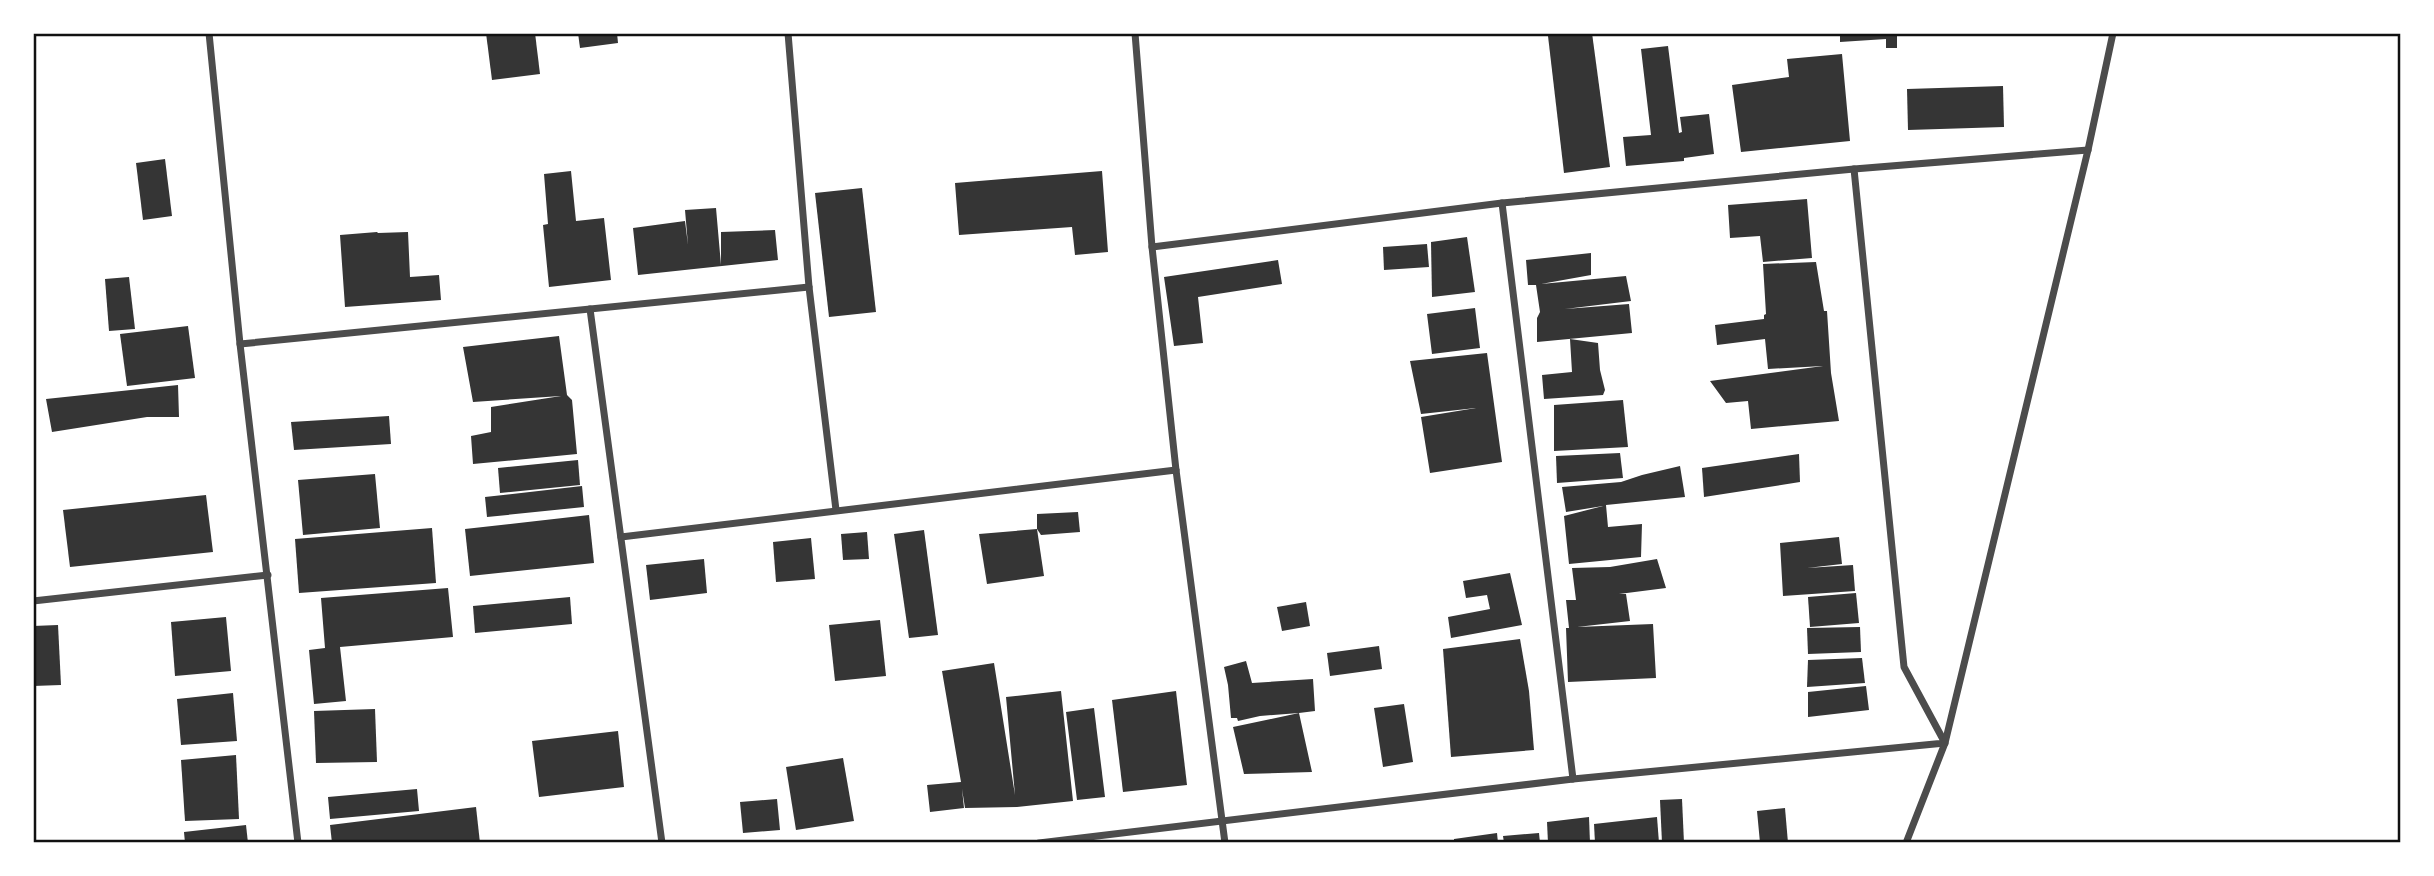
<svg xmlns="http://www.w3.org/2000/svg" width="2434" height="876" viewBox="0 0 2434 876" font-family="'Playfair Display',serif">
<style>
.building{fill:#353535}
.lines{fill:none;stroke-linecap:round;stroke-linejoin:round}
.minor{stroke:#4c4c4c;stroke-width:7}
.neatline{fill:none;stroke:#111;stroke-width:2.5}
</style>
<rect width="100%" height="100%" fill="#fff"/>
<!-- building -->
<g class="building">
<polygon points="486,33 535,33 540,74 492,80"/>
<polygon points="578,33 617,33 618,43 580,48"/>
<polygon points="1569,33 1592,33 1610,167 1564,173 1548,36"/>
<polygon points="1840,33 1897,33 1897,48 1886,48 1886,39 1840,42"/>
<polygon points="1668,46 1679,133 1682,132 1680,117 1709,114 1714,154 1684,158 1684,161 1626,166 1623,137 1651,135 1641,49"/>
<polygon points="1842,54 1850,141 1741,152 1732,85 1789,77 1787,59"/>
<polygon points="2003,86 2004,127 1908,130 1907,89"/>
<polygon points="165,159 172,216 143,220 136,163"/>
<polygon points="571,171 576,221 604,218 611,280 549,287 543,225 548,224 544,174"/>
<polygon points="1102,171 1108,252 1075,255 1072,227 959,235 955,183"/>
<polygon points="862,188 876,312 829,317 815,193"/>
<polygon points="1807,199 1812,258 1763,262 1760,236 1730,238 1728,205"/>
<polygon points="716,208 721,265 721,232 775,230 778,260 638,275 633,228 685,221 688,245 685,210"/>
<polygon points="377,232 378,233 408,232 410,277 439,275 441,300 345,307 340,235"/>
<polygon points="1467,237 1475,292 1432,297 1431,242"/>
<polygon points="1427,244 1429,267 1384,270 1383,247"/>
<polygon points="1591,253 1591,275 1541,284 1626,276 1631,301 1565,309 1629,304 1632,333 1537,342 1537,318 1540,312 1536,285 1528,285 1526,260"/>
<polygon points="1278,260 1282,284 1198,297 1203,343 1174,346 1164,277"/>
<polygon points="1816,262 1824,311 1827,311 1831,373 1839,421 1751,429 1748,401 1726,403 1710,381 1823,366 1768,369 1765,339 1717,345 1715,325 1764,319 1764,315 1766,314 1763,264"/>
<polygon points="129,277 135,329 109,331 105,279"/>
<polygon points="1475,308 1480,348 1432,354 1427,314"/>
<polygon points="188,326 195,378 127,386 120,334"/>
<polygon points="559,336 567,395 572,400 577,454 473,464 471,436 491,432 491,407 561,396 473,402 463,347"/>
<polygon points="1570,339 1598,343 1600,370 1605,390 1603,395 1544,399 1542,375 1572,372"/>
<polygon points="1487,353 1502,462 1430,473 1421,417 1476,408 1421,414 1410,361"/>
<polygon points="178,385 179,417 147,417 52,432 46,399"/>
<polygon points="1623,400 1628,447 1554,451 1554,405"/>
<polygon points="389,416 391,444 294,450 291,422"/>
<polygon points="1620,453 1623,478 1557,483 1556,456"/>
<polygon points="1799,454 1800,482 1704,497 1702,468"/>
<polygon points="578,460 580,485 500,493 498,468"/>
<polygon points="1680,466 1685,497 1606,505 1608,527 1642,524 1641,557 1569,564 1564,516 1603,506 1566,512 1562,487 1621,482 1642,475"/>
<polygon points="375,474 380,528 303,535 298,480"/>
<polygon points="582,486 584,507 487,517 485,497"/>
<polygon points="206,495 213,552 70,567 63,510"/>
<polygon points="1078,512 1080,532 1041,535 1037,529 1037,514"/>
<polygon points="589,515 594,563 470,576 465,529"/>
<polygon points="432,528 436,583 299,593 295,539"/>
<polygon points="1037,529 1044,576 987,584 979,534"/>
<polygon points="924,530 938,635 909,638 894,534"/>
<polygon points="867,532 869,559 843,560 841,534"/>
<polygon points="1839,537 1842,564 1807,568 1853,565 1855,591 1783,596 1780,543"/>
<polygon points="811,538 815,579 776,582 773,542"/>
<polygon points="704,559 707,593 650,600 646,565"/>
<polygon points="1657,559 1666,588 1619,594 1626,594 1630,621 1577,627 1653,624 1656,678 1568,682 1566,628 1569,628 1566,600 1576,600 1572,568 1610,567"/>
<polygon points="1510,573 1522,625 1451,638 1448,617 1490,609 1487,595 1466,598 1463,581"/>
<polygon points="448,588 453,637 340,647 346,701 314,704 309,650 325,648 321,598"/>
<polygon points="1856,593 1859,623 1810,627 1808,597"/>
<polygon points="570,597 572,624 475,633 473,606"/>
<polygon points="1306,602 1310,626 1282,631 1277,607"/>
<polygon points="226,617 231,671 175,676 171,622"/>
<polygon points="880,620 886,676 835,681 829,625"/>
<polygon points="58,625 61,685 33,686 33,626"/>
<polygon points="1860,627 1861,652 1808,654 1807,628"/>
<polygon points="1520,639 1529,691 1534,750 1451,757 1443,649"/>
<polygon points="1379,646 1382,669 1330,676 1327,653"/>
<polygon points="1862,658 1865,683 1807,687 1808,660"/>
<polygon points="1246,661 1252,683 1313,679 1315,711 1299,713 1312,772 1244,774 1233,727 1299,713 1260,716 1238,721 1237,718 1231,718 1228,685 1224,667"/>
<polygon points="994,663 1015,795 1006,697 1061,691 1073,801 1017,807 965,808 962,789 964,808 930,812 927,785 961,782 942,671"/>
<polygon points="1866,686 1869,710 1808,717 1808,692"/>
<polygon points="1176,691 1187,785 1123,792 1112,700"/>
<polygon points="233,693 237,741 181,745 177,699"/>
<polygon points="1404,704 1413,762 1383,767 1374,708"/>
<polygon points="1094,708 1105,797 1077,800 1066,712"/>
<polygon points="375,709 377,762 316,763 314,711"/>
<polygon points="618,731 624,787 539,797 532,741"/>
<polygon points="236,755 239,819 185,821 181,760"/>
<polygon points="843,758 854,821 796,830 786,767"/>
<polygon points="417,789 419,811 330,819 328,797"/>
<polygon points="777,799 780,830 743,833 740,802"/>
<polygon points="1682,799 1684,843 1662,843 1660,800"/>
<polygon points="476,807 480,843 332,843 330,825"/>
<polygon points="1785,808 1788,843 1760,843 1757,811"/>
<polygon points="1589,817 1590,843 1548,843 1547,822"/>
<polygon points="1657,817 1659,843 1595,843 1594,824"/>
<polygon points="246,825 248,843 185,843 184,832"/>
<polygon points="1497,833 1498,843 1454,843 1454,839"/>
<polygon points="1539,833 1540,843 1504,843 1503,836"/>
</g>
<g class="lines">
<!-- minor -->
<g class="minor">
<polyline points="209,33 240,344 298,843"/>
<polyline points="788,33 809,287 836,510"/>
<polyline points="1135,33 1152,247 1176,470 1225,843"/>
<polyline points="1502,203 1573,779"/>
<polyline points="1152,247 1502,203 1854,169 2088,150"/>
<polyline points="590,309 662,843"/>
<polyline points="240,344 809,287"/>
<polyline points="621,537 1176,470"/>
<polyline points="33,601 268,575"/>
<polyline points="1039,843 1573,779 1945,743 1904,667 1854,169"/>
<polyline points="1906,843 1945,743 2088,150 2113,33"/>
</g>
</g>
<!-- border -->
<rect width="2434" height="876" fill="none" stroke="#ffffff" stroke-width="70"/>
<rect x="35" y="35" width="2364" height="806" class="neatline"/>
</svg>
